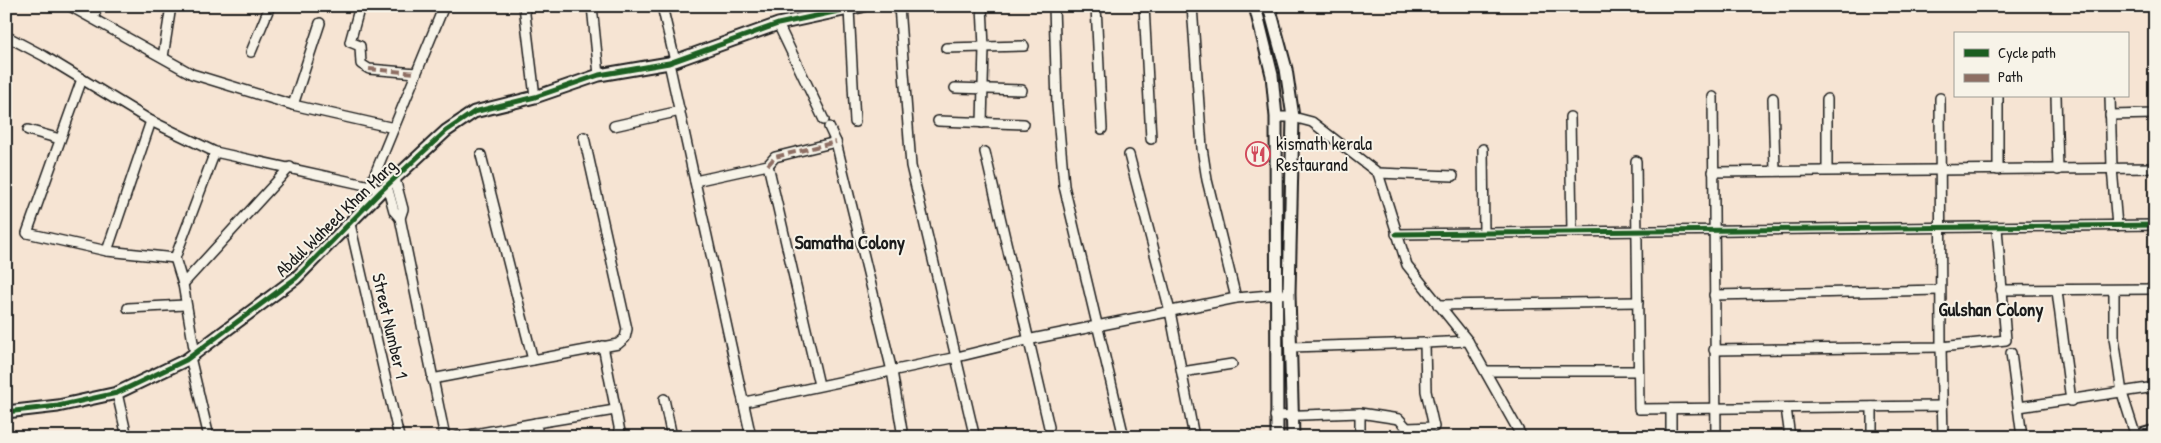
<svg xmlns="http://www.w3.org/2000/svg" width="2161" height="443" viewBox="0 0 2161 443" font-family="'Patrick Hand',sans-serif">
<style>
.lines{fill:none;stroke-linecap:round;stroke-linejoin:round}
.minor-casing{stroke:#1c1c1c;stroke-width:12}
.tertiary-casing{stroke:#1c1c1c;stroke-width:15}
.minor{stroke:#f7f3e8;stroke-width:9}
.tertiary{stroke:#f7f3e8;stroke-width:11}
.quiet{stroke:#8d6e63;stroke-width:4;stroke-dasharray:8 4;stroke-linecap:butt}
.cycleway-casing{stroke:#f7f3e8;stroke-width:8}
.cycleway{stroke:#1b5e20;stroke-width:5}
.labels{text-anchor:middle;stroke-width:4;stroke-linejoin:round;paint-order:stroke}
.poi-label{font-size:18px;fill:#1c1c1c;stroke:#f7f3e8;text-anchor:start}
.street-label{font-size:18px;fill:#1c1c1c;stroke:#f7f3e8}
.neighbourhood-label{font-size:19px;font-weight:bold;fill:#1c1c1c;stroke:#f7f3e8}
</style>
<rect width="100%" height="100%" fill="#f6e4d3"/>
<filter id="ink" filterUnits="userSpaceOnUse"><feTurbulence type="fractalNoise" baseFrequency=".02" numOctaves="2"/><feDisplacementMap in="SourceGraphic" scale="10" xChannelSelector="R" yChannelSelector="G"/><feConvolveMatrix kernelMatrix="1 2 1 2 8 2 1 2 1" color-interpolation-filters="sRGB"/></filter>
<g filter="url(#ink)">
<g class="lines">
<defs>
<g id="minor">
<polyline points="70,6 192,74 293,105 394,128"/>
<polyline points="360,6 350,42 360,46 361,64 369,69 416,73"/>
<polyline points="524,6 535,97"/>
<polyline points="592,6 599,75"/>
<polyline points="662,6 675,61"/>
<polyline points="899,6 911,166 974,434"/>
<polyline points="1054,6 1057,105 1064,186 1124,437"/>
<polyline points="1096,6 1102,129"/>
<polyline points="1144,6 1151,139"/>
<polyline points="1192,6 1202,148 1207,180 1236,298"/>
<polyline points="849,9 855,122"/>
<polyline points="93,18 98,6"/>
<polyline points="778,24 824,120"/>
<polyline points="6,36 44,56 151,121 215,152 370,186 381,191"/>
<polyline points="946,48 1024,46"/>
<polyline points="251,52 270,6"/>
<polyline points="163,57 171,6"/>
<polyline points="669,63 751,437"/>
<polyline points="82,79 27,233 107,251 175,258"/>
<polyline points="955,88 1022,90"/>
<polyline points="1998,96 1998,170"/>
<polyline points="2056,96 2058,170"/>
<polyline points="2110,96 2112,168 2117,226"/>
<polyline points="1713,97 1716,437"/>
<polyline points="1773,98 1775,171"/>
<polyline points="1940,98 1941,347 1943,437"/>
<polyline points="1827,99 1827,170"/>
<polyline points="293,105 320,23"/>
<polyline points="2110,115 2155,114"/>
<polyline points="1276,117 1293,117 1312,122 1378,173 1407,265 1468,341 1522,437"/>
<polyline points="1570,117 1572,232"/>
<polyline points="938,121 1024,124"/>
<polyline points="982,123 984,47 982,6"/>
<polyline points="614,126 680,111"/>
<polyline points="829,127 836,142 892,371 903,437"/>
<polyline points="28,130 60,139"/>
<polyline points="1483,149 1484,233"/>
<polyline points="985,152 1049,427"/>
<polyline points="481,155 533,360"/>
<polyline points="1129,155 1170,311 1194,437"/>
<polyline points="1636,161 1639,409 1942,406"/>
<polyline points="768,165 819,385"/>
<polyline points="1713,172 2155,168"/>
<polyline points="1378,173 1453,176"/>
<polyline points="395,179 403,209 400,218"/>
<polyline points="695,181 768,165 775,157 836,142"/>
<polyline points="370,186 444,6"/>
<polyline points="387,186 394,211 400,218 445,437"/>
<polyline points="350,224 399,437"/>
<polyline points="1396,234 2155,225"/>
<polyline points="107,251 151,121"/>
<polyline points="183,284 290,167"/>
<polyline points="2001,290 2155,289"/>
<polyline points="2114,290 2114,338 2122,393 2136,437"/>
<polyline points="2057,291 2071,401"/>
<polyline points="1714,295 1940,290"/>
<polyline points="1438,305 1638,302"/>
<polyline points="128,308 185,305"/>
<polyline points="603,346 621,437"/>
<polyline points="1290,347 1425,343"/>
<polyline points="1714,350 1941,347 2006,340 1997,228"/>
<polyline points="2011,353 2022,437"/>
<polyline points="195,354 183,284 175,258 215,152"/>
<polyline points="190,357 209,437"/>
<polyline points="1486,371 1638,371"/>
<polyline points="1182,372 1232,364"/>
<polyline points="432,379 618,344 625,338 627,329 584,137"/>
<polyline points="117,393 127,437"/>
<polyline points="664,399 672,437"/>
<polyline points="745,402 957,357 1027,340 1236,298 1281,294"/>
<polyline points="1872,407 1872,437"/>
<polyline points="2019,407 2155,387"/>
<polyline points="1786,408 1790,437"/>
<polyline points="1671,409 1671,437"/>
<polyline points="1360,413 1360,437"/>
<polyline points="1275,416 1360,413 1399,419 1407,428 1409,437"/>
<polyline points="1407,428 1434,427 1426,391 1425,343 1468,341"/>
<polyline points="458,437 536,423"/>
<polyline points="538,437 536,423 615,410"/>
</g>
<g id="tertiary">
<polyline points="1255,6 1272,75 1276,117 1277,437"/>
<polyline points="1269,6 1286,69 1293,117 1289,293 1293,437"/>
<polyline points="6,412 58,406 117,393 186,360 296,278 381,191 446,131 474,112 535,97 599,75 669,63 778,24 862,6"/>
<polyline points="2134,437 2155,431"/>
</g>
</defs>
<!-- minor casing -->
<use href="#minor" class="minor-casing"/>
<!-- tertiary casing -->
<use href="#tertiary" class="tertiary-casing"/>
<!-- minor -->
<use href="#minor" class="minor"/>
<!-- tertiary -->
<use href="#tertiary" class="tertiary"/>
<!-- quiet -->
<g class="quiet">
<polyline points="369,69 416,73"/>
<polyline points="768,165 775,157 836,142"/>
</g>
<defs>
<g id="cycleway">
<polyline points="1396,234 2155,225"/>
<polyline points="6,412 58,406 117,393 186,360 296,278 381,191 446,131 474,112 535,97 599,75 669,63 778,24 862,6"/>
</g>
</defs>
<!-- cycleway casing -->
<use href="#cycleway" class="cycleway-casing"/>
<!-- cycleway -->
<use href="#cycleway" class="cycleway"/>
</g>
</g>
<!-- icons -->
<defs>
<symbol id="restaurant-ring" viewBox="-11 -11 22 22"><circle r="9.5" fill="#f7f3e8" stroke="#d1495b" stroke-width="1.5"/><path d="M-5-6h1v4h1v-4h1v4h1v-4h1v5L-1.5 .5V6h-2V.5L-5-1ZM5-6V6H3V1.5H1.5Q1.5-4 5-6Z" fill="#d1495b"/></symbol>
</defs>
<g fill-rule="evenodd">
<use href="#restaurant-ring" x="1244" y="140" width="28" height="28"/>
</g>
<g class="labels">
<!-- poi labels -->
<g class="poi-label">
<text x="1276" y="150">kismath kerala<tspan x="1276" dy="21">Restaurand</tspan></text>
</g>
<!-- street labels -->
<g class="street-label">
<text transform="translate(336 218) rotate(-44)" y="6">Abdul Waheed Khan Marg</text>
<text transform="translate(390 326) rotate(77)" y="6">Street Number 1</text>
</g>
<!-- neighbourhood labels -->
<g class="neighbourhood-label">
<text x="850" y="249">Samatha Colony</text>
<text x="1991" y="316">Gulshan Colony</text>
</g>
</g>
<!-- margin -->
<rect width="2161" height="443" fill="none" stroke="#f7f3e8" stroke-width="25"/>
<rect x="12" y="12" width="2136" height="418" fill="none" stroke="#1c1c1c" stroke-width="2" filter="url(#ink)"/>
<!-- legend -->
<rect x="1954" y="32" width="175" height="65" fill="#f7f3e8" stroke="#9f9d96"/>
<rect x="1964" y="49" width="25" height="8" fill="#1b5e20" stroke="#9f9d96"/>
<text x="1998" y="58" font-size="15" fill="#1c1c1c">Cycle path</text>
<rect x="1964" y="74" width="25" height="8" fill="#8d6e63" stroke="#9f9d96"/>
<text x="1998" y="82" font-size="15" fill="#1c1c1c">Path</text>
</svg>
